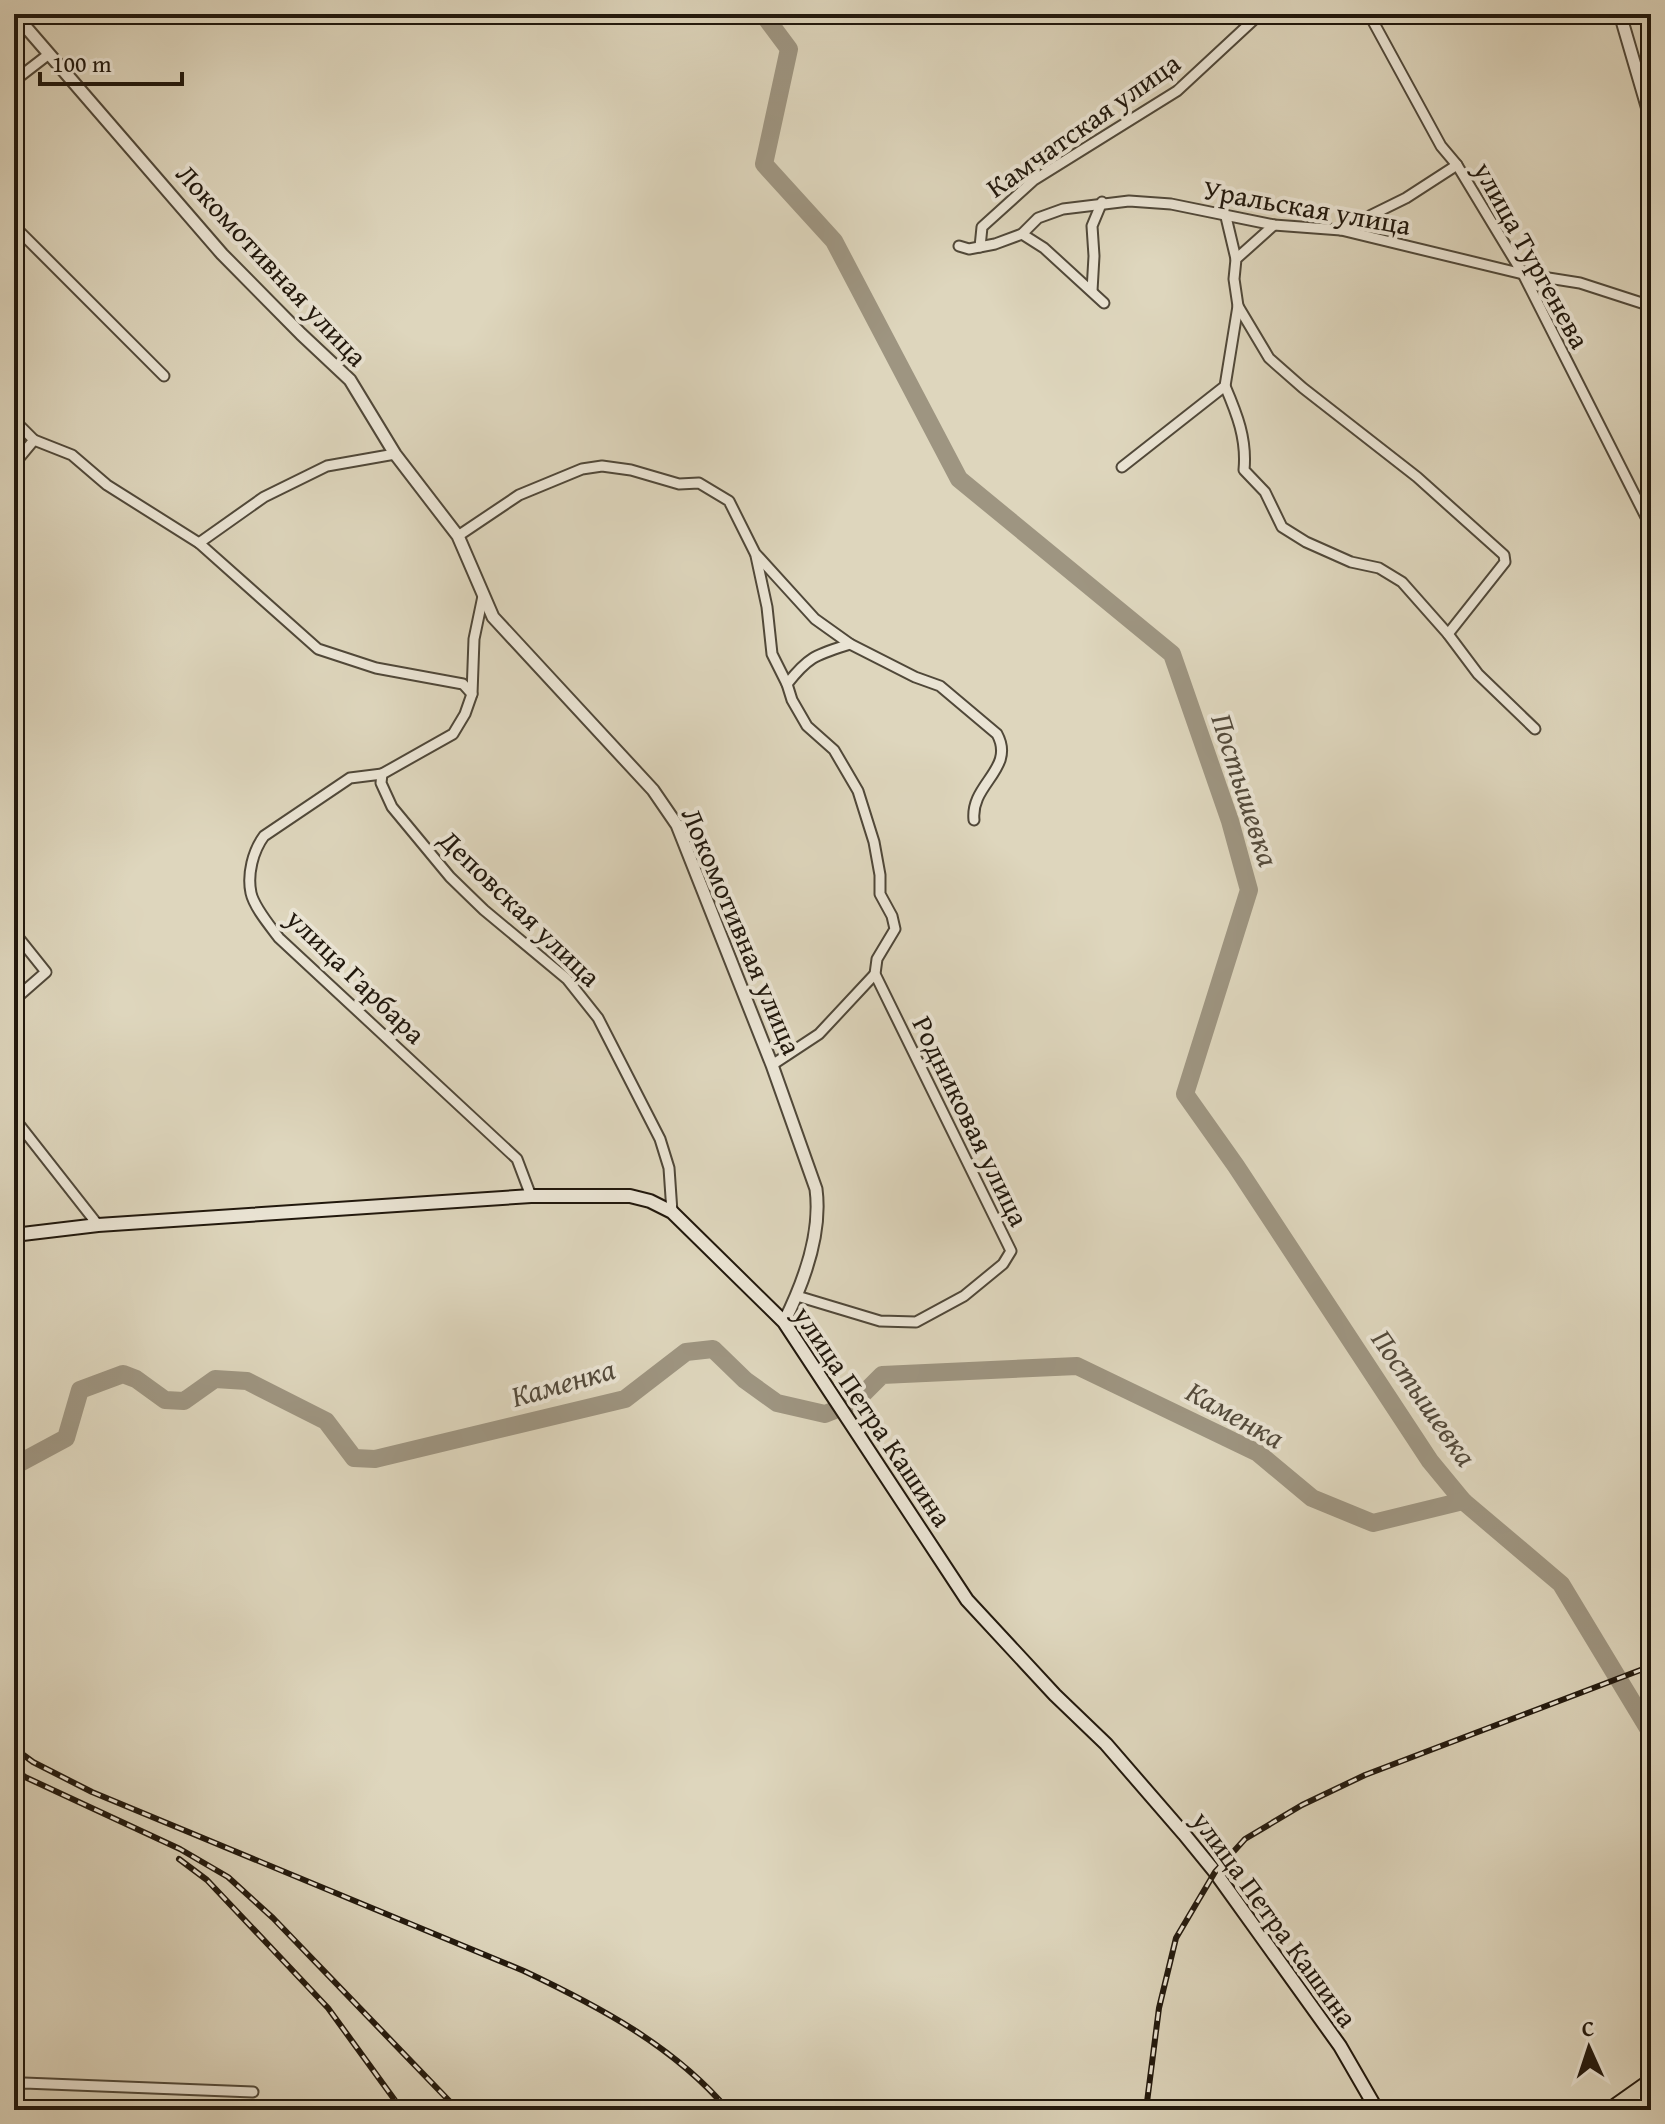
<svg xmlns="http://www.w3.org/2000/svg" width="1665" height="2124" viewBox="0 0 1665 2124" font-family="'Gentium Book Plus',serif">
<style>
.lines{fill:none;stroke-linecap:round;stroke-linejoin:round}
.river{stroke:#9e9581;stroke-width:18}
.minor-casing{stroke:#504839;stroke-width:13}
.tertiary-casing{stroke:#504839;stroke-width:15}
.secondary-casing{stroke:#21180d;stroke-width:16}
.primary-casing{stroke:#21180d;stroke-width:18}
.minor{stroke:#eae4d4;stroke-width:9}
.tertiary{stroke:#eae4d4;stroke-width:11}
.secondary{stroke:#eae4d4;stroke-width:12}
.primary{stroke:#ded6bd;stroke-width:14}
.rail-casing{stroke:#21180d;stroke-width:6}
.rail{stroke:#eae4d4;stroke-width:3;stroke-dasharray:9;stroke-linecap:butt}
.labels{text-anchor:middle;stroke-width:8;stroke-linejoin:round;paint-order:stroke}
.street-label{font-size:28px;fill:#21180d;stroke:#eae4d4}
.water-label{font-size:30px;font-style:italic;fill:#534a3b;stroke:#eae4d4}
</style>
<rect width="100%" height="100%" fill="#ded6bd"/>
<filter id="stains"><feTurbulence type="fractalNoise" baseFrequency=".0025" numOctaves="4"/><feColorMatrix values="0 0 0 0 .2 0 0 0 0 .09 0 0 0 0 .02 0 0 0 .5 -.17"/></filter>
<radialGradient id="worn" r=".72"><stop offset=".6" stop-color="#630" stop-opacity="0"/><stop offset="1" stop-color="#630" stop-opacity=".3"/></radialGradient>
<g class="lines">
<!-- river -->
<g class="river">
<polyline points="763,14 789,49 764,164 834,241 959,479 1172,654 1230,821 1249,890 1185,1094 1236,1166 1430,1461 1463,1501 1561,1584 1651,1733"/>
<polyline points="14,1466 66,1438 80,1390 123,1374 136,1379 165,1400 184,1401 215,1379 247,1381 326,1421 354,1458 375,1459 625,1399 686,1352 713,1349 745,1380 777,1403 825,1414 855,1402 882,1375 1077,1366 1258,1453 1312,1498 1373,1523 1463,1501"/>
</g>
<defs>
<g id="minor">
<polyline points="1369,14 1441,146 1457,165 1523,274 1649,523"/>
<polyline points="14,81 49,54"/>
<polyline points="1226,217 1236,259"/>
<polyline points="14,226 164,376"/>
<polyline points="1341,230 1406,198 1457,165"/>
<polyline points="1022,234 1044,248 1104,303"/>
<polyline points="959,246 969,249 995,244 1022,234 1038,218 1063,209 1129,201 1171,204 1274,225 1341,230 1523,274 1580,283 1651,306"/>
<polyline points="980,247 982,227 1034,180 1177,91 1260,14"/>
<polyline points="1092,291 1094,256 1092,226 1102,202"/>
<polyline points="1238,306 1269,358 1303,388 1417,477 1504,555 1505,562 1448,634"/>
<path d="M1225,386C1237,414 1247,439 1244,470L1265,492L1282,527L1306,542L1351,562L1379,568L1402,582L1448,634L1478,674L1535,729"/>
<polyline points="14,420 34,440 72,455 107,485 199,543 318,649 376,668 463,684 472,694"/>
<polyline points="14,464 34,440"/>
<polyline points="1122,467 1225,386 1238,306 1234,279 1236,259 1274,225"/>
<path d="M458,536L519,495L582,469L602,466L631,470L679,484L699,483L729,501L755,553L815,619L850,644L915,677L940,686L997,734C1016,769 970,784 974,820"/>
<polyline points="199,543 264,497 327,466 395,454"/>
<polyline points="756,556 767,607 772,654 787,684"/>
<polyline points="483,596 474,639 472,694 465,714 453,734 382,774 381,783 392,807 450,877 484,910 567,979 598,1018 660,1139 669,1168 672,1212"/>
<path d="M382,774L350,778L264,836C253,851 247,874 251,893C254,907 270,926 279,938L517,1159L531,1196"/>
<polyline points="14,932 46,972 14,1000"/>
<polyline points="772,1065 819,1034 875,974"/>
<polyline points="14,1118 98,1225"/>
<path d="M797,1296L880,1321L916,1322L964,1296L1003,1264L1011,1251L875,974L877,959L895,929L892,916L880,894V875L874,842L858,791L834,750L807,726L792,700L787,684C809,656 816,655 850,644"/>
<polyline points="14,2087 24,2083 253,2092"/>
<polyline points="1629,2097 1651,2107"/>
</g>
<g id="tertiary">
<path d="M18,14L24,25L222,254L301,334L350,380L395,454L458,536L493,617L653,790L677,825L772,1065L816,1189C822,1234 804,1282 784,1322"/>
<polyline points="1620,14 1651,120"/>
</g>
<polyline id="secondary" points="14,1235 98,1225 531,1196 630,1196 650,1201 672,1212 784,1322 967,1600 1055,1695 1106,1744 1184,1834 1215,1872 1340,2046 1377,2110"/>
<polyline id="primary" points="1610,2110 1651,2081"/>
</defs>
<!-- minor casing -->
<use href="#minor" class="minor-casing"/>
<!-- tertiary casing -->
<use href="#tertiary" class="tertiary-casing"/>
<!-- secondary casing -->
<use href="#secondary" class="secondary-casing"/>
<!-- primary casing -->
<use href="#primary" class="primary-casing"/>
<!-- minor -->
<use href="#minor" class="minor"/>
<!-- tertiary -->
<use href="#tertiary" class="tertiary"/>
<!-- secondary -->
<use href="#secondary" class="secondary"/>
<!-- primary -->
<use href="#primary" class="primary"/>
<defs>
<g id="rail">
<polyline points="1650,1317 1651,1318"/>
<path d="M14,1748L33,1762L92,1792L524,1971C598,2006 674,2046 728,2110"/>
<polyline points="14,1769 25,1777 180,1849 228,1877 273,1918 458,2110"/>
<polyline points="179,1859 207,1880 328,2008 402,2110"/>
<polyline points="1146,2110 1159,2008 1176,1938 1215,1872 1245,1839 1302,1805 1365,1775 1651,1666"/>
</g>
</defs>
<!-- rail casing -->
<use href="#rail" class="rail-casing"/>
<!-- rail -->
<use href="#rail" class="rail"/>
</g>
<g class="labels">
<!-- street labels -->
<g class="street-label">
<text transform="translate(1083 125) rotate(-35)" y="10">Камчатская улица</text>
<text transform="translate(1307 207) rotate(10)" y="10">Уральская улица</text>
<text transform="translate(1532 255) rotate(61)" y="10">улица Тургенева</text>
<text transform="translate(272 265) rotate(47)" y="10">Локомотивная улица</text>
<text transform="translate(520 908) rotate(44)" y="10">Деповская улица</text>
<text transform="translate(742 931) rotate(67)" y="10">Локомотивная улица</text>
<text transform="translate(356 976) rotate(44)" y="10">улица Гарбара</text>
<text transform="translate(971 1121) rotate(64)" y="10">Родниковая улица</text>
<text transform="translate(873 1416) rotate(56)" y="10">улица Петра Кашина</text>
<text transform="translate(1275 1919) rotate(54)" y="10">улица Петра Кашина</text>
</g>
<!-- water labels -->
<g class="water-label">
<text transform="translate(1245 790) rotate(72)" y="10">Постышевка</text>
<text transform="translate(563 1383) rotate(-16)" y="10">Каменка</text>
<text transform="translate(1424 1398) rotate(55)" y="10">Постышевка</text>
<text transform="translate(1235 1415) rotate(29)" y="10">Каменка</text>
</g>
</g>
<!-- margin -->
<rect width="1665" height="2124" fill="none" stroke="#ded6bd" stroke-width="48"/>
<rect x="16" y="16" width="1633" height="2092" fill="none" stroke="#21180d" stroke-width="4"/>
<rect x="24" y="24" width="1617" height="2076" fill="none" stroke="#21180d" stroke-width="2"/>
<!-- north arrow -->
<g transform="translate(1589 2048) rotate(357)" stroke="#eae4d4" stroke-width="6" paint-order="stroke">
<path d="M0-6L14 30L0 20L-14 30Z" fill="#21180d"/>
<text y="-12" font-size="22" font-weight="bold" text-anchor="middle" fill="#21180d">С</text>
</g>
<!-- scale -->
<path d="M40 72v12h142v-12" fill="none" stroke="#21180d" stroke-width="4"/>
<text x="52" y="72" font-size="24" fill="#21180d" stroke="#eae4d4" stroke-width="6" paint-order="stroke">100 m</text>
<rect width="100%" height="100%" filter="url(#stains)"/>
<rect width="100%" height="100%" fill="url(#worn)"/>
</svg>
